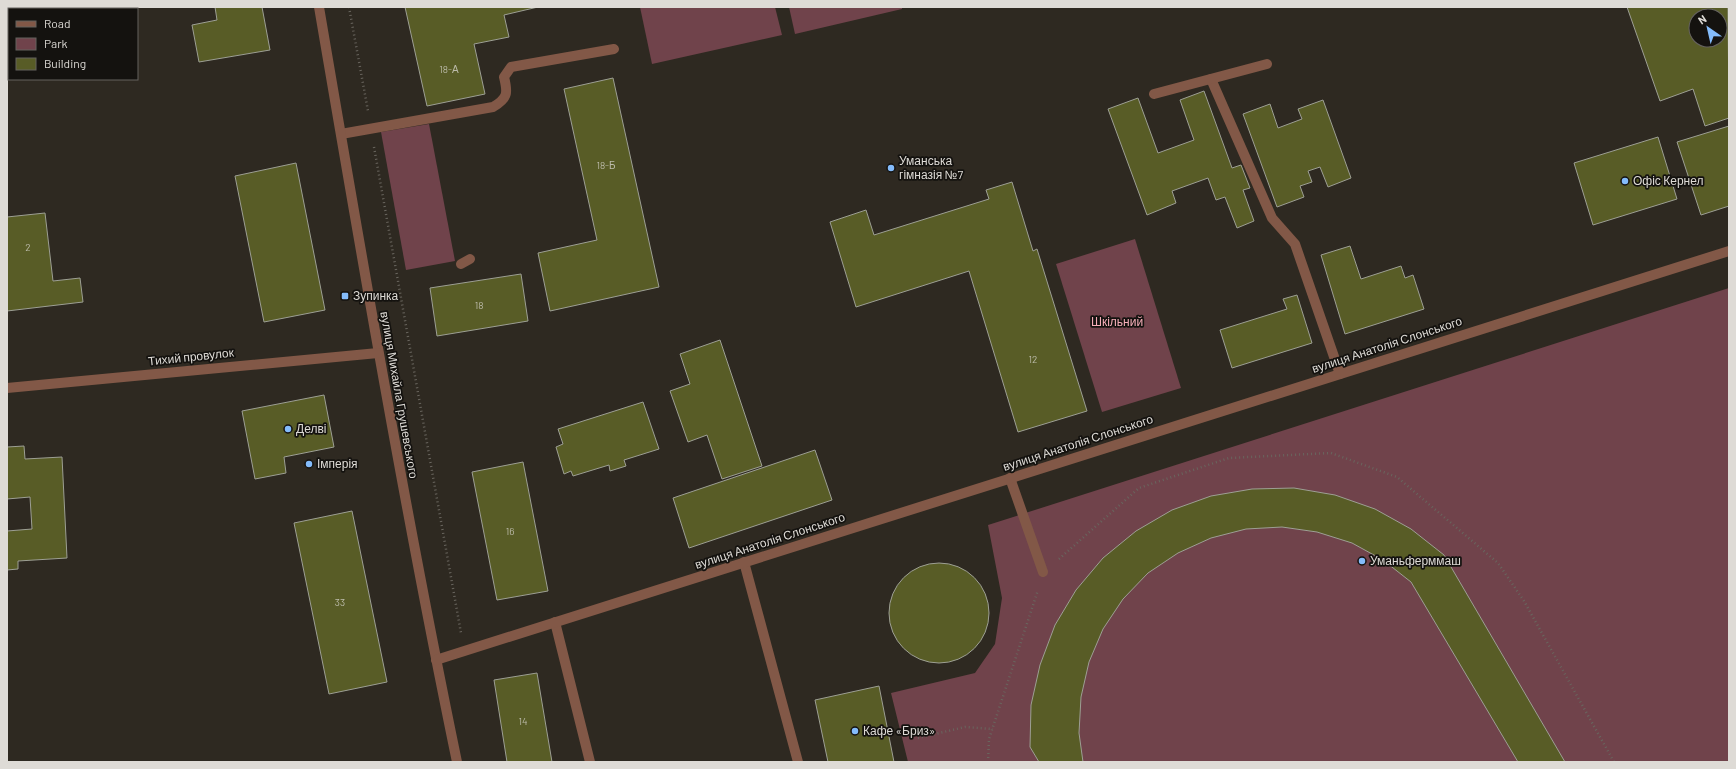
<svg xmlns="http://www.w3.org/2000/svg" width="1736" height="769" viewBox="0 0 1736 769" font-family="Barlow,sans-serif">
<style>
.green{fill:#70434b}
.building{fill:#585c26;stroke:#9d9f94;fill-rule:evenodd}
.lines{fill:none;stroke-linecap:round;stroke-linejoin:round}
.path{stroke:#69655e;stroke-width:2.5;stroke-dasharray:1 3;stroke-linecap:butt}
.lane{stroke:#825847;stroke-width:10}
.street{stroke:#825847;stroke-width:10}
.poi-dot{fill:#84bcfb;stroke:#14120f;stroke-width:1.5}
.labels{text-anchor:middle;stroke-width:3.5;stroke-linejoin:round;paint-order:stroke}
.number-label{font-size:10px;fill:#bcbbaa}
.poi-label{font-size:12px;fill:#dedbd6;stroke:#14120f;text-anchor:start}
.park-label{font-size:12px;fill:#f6aeb9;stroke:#14120f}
.street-label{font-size:12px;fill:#dedbd6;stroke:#14120f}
</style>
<rect width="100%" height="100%" fill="#2e2921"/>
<!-- green -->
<g class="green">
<polygon points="640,7 775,7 782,35 652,64"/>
<polygon points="789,7 902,7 902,9 795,34"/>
<polygon points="429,124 455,261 406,270 381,132"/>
<polygon points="1135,239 1181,388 1102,412 1056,264"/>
<polygon points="1729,288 1729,762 908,762 891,693 975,673 995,644 1002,598 988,525"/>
</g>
<!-- building -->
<g class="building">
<polygon points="215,7 262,7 270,50 199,62 192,25 217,20"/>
<polygon points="405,7 538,7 504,15 509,37 474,44 485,94 427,106"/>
<path d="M1627,7H1728L1729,118L1705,126L1693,89L1660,101ZM1696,16H1720V40H1696Z"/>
<polygon points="613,78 659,287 550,311 538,253 597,240 564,89"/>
<polygon points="1204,91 1232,168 1241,165 1250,188 1243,190 1254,221 1237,228 1225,197 1216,200 1208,178 1172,191 1176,203 1147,215 1108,109 1138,98 1158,153 1194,140 1180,100"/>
<polygon points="1323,100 1351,178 1328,187 1320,167 1308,171 1312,182 1300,186 1304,197 1277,207 1243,114 1270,104 1278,128 1302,119 1298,109"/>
<polygon points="1729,126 1729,206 1701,215 1677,142"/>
<polygon points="1658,137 1677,199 1593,225 1574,163"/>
<polygon points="296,163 325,310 264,322 235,176"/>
<polygon points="1012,182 1033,251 1037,249 1087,411 1018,432 969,271 856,307 830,222 866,210 874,235 989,199 986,190"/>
<polygon points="45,213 53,281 80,278 83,302 7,311 7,217"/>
<polygon points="1350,246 1361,279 1401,266 1405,278 1413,275 1424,309 1345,334 1321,255"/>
<polygon points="521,274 528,321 437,336 430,288"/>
<polygon points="1297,295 1312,343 1232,368 1220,330 1287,309 1283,299"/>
<polygon points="720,340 762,466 722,479 707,435 688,442 670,391 690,384 680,354"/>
<polygon points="324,395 334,447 284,457 286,473 255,479 242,411"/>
<polygon points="643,402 659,449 624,460 626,466 610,471 609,465 573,476 571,471 564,474 556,447 563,444 558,429"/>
<polygon points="24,446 25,459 62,457 67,558 18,561 18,569 7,570 7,531 32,529 30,497 7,499 7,447"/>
<polygon points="815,450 832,500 689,548 673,498"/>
<polygon points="523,462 548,591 497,600 472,472"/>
<polygon points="1294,488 1335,495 1375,509 1411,529 1444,555 1565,762 1518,762 1411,582 1383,560 1352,543 1317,532 1282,527 1246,529 1211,538 1178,553 1148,573 1123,599 1103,629 1089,662 1081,697 1079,733 1083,762 1039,762 1030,747 1031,705 1040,665 1055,625 1076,590 1103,558 1136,531 1172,510 1211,496 1252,489"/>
<polygon points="352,511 387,682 329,694 294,523"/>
<circle cx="939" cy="613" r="50"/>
<polygon points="537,673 552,762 507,762 494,680"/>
<polygon points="879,686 894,762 828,762 815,700"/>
</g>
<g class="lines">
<!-- path -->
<g class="path">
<polyline points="349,7 368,111"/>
<polyline points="374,147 461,633"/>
<polyline points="1059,559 1139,488 1229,458 1331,453 1397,477 1498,563 1524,601 1614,762"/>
<polyline points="918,738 965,727 993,729"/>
<polyline points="988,762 989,739 1038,590"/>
</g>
<!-- lane -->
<g class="lane">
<polyline points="1211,79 1272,218 1295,244 1340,374"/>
<polyline points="1154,94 1267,64"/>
<path d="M341,134L493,107C508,98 508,93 504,77L511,67L614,49"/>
<polyline points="461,264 470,259"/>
<polyline points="1010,478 1043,572"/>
<polyline points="744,562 798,762"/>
<polyline points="555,622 590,762"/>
</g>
<!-- street -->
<g class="street">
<path d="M319,7C362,259 405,511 457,762"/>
<polyline points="7,388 378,353"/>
<polyline points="436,660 1729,251"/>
</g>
</g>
<!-- markers -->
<g class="poi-dot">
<circle cx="891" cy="168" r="4"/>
<circle cx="1625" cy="181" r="4"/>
<rect x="341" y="292" width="8" height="8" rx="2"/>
<circle cx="288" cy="429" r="4"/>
<circle cx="309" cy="464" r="4"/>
<circle cx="1362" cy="561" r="4"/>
<circle cx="855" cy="731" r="4"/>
</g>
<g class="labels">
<!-- number labels -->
<g class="number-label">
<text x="449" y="73">18-А</text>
<text x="606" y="169">18-Б</text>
<text x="28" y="251">2</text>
<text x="479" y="309">18</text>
<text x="1033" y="363">12</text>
<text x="510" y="535">16</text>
<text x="340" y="606">33</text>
<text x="523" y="725">14</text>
</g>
<!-- poi labels -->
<g class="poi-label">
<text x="899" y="165">Уманська<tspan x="899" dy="14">гімназія №7</tspan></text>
<text x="1633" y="185">Офіс Кернел</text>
<text x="353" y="300">Зупинка</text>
<text x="296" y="433">Делві</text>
<text x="317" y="468">Імперія</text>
<text x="1370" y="565">Уманьферммаш</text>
<text x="863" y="735">Кафе «Бриз»</text>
</g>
<!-- park labels -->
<g class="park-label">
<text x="1117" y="326">Шкільний</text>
</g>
<!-- street labels -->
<g class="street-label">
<text transform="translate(1387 345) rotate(-18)" y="4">вулиця Анатолія Слонського</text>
<text transform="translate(191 357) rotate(-6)" y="4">Тихий провулок</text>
<text transform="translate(399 395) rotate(80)" y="4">вулиця Михайла Грушевського</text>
<text transform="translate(1078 443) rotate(-18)" y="4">вулиця Анатолія Слонського</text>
<text transform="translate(770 541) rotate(-18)" y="4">вулиця Анатолія Слонського</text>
</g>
</g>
<!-- border -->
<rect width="1736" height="769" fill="none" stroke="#dedbd6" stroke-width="16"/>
<!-- legend -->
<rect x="8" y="8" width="130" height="72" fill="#14120f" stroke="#65625f"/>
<rect x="16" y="21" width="20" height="6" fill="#825847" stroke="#65625f"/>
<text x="44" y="28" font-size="12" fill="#dedbd6">Road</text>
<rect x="16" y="38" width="20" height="12" fill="#70434b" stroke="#65625f"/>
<text x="44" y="48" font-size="12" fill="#dedbd6">Park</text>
<rect x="16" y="58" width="20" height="12" fill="#585c26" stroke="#65625f"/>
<text x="44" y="68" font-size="12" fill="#dedbd6">Building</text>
<!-- north arrow -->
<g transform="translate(1708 28) rotate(326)"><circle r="19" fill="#14120f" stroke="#65625f"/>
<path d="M0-3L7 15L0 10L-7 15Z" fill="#84bcfb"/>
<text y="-6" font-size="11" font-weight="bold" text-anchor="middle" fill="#dedbd6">N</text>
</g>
</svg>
